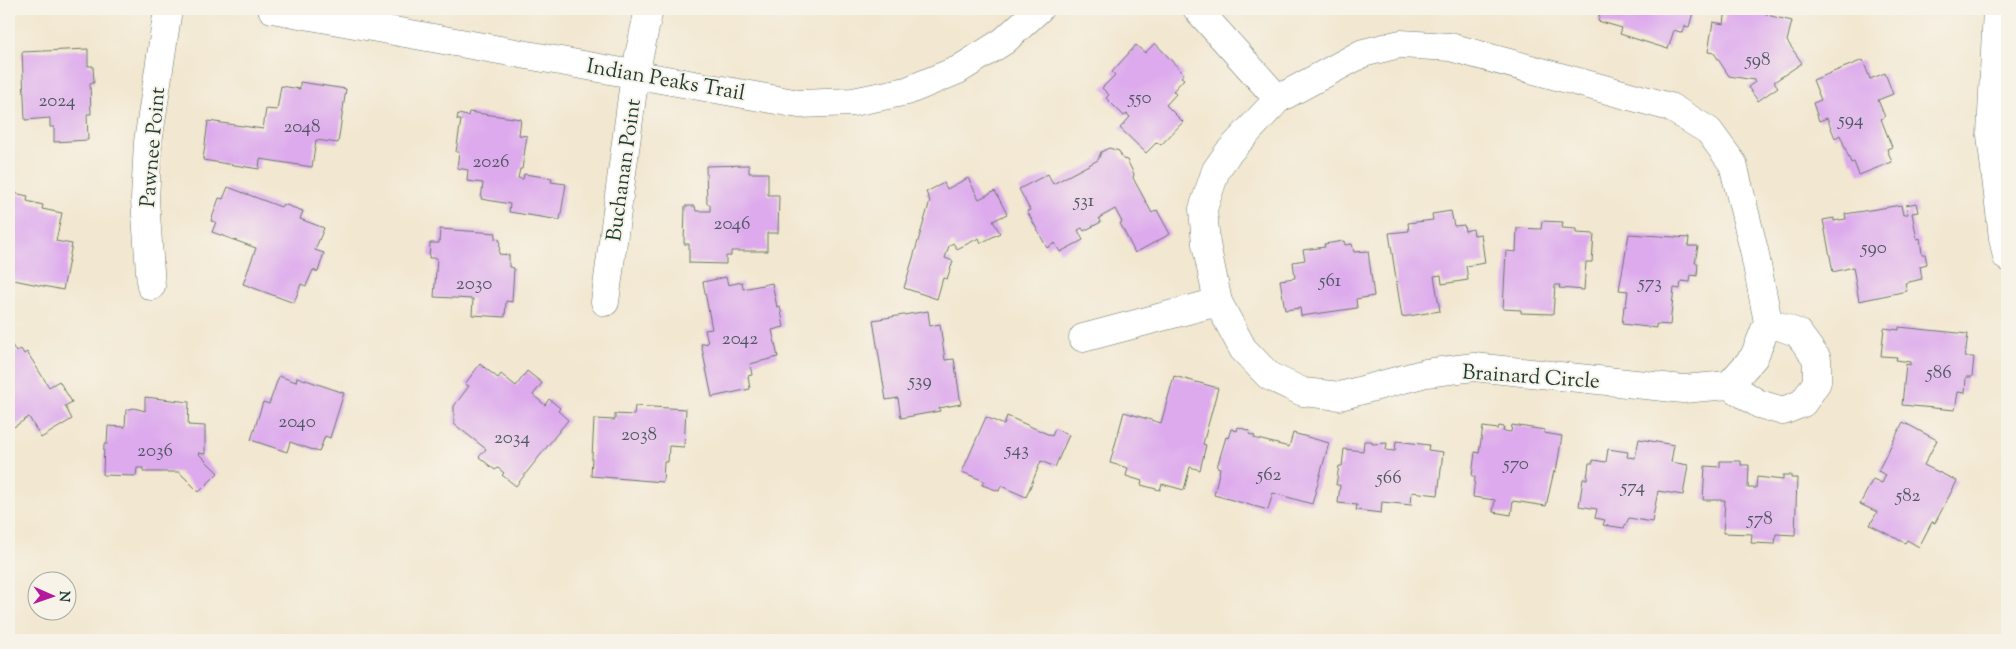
<svg xmlns="http://www.w3.org/2000/svg" width="2016" height="649" viewBox="0 0 2016 649" font-family="'Sorts Mill Goudy',serif">
<style>
.building{fill:#ddaaed}
.lines{fill:none;stroke-linecap:round;stroke-linejoin:round}
.street-casing{stroke:#69786b;stroke-width:29}
.street{stroke:#fff;stroke-width:28}
.labels{text-anchor:middle;stroke-width:4;stroke-linejoin:round;paint-order:stroke}
.number-label{font-size:19px;fill:#4e5862}
.street-label{font-size:21px;fill:#1f3d34;stroke:#f7f3e8}
</style>
<rect width="100%" height="100%" fill="#f7f3e8"/>
<filter id="ink" filterUnits="userSpaceOnUse"><feTurbulence type="fractalNoise" baseFrequency=".02" numOctaves="2"/><feDisplacementMap in="SourceGraphic" scale="10" xChannelSelector="R" yChannelSelector="G"/><feConvolveMatrix kernelMatrix="1 2 1 2 8 2 1 2 1" color-interpolation-filters="sRGB"/></filter>
<filter id="wash" filterUnits="userSpaceOnUse"><feTurbulence type="fractalNoise" baseFrequency=".0096" numOctaves="4" result="noise"/><feDisplacementMap in="SourceGraphic" scale="20" xChannelSelector="R" yChannelSelector="G"/><feGaussianBlur stdDeviation="1.12" result="paint"/><feColorMatrix in="noise" values="0 0 0 0 0 0 0 0 0 0 0 0 0 0 0 0 0 1.4 0 .05"/><feComposite in="paint" operator="in"/></filter>
<g filter="url(#wash)">
<rect width="100%" height="100%" fill="#f2e7d0"/>
<g id="blocks">
<!-- building -->
<g class="building">
<polygon points="1601,9 1694,9 1689,27 1685,26 1683,33 1674,30 1668,49 1620,34 1622,28 1598,21"/>
<polygon points="1726,9 1744,13 1749,9 1763,9 1767,15 1792,21 1787,41 1802,63 1774,82 1778,87 1758,101 1748,87 1755,82 1754,80 1729,76 1714,53 1708,52 1713,22 1724,24"/>
<polygon points="1155,43 1184,74 1181,77 1184,79 1173,91 1176,94 1166,105 1183,122 1161,145 1157,142 1146,153 1120,128 1130,117 1127,114 1124,116 1106,98 1109,95 1102,88 1115,75 1112,72 1136,45 1145,53"/>
<polygon points="88,49 88,66 93,66 94,83 90,83 91,114 87,114 88,140 54,142 54,127 50,127 50,118 25,120 22,52"/>
<polygon points="1863,60 1870,79 1885,73 1893,94 1878,100 1885,117 1881,119 1892,147 1887,149 1892,162 1859,175 1854,162 1851,163 1840,135 1835,138 1827,118 1819,121 1813,103 1821,100 1813,80"/>
<polygon points="300,82 346,89 338,143 316,140 312,167 260,159 259,169 203,160 208,121 263,129 266,109 277,110 281,86 300,89"/>
<polygon points="469,112 521,119 519,135 527,136 522,169 520,169 518,178 523,179 524,174 552,178 551,182 566,184 560,220 509,212 510,204 481,199 483,183 467,181 468,170 457,168 459,152 456,152 461,120 457,120 458,114 468,116"/>
<polygon points="1109,148 1119,151 1123,159 1127,160 1134,174 1133,178 1152,213 1157,210 1170,234 1135,253 1120,223 1122,222 1115,209 1099,218 1101,222 1084,231 1082,228 1078,230 1083,240 1060,252 1055,243 1047,248 1027,211 1030,210 1019,189 1048,174 1053,184 1098,160 1101,152"/>
<polygon points="749,165 749,173 768,173 768,195 779,195 778,233 767,233 767,251 731,251 731,256 726,256 726,264 689,263 689,244 684,244 685,206 695,206 696,211 710,211 710,204 707,204 706,166"/>
<polygon points="968,178 979,199 995,191 1007,214 993,221 1000,233 981,243 979,238 957,249 953,243 949,246 945,258 953,261 947,279 943,278 937,299 904,288 930,201 926,192 944,183 947,189"/>
<polygon points="228,187 281,207 283,204 303,211 300,219 324,228 315,250 324,253 318,272 313,270 306,286 301,284 294,303 243,284 256,248 212,232 216,222 211,221 219,198 223,199"/>
<polygon points="9,192 28,196 27,201 43,205 42,209 62,213 56,241 72,244 63,290 9,279"/>
<polygon points="1916,203 1918,212 1912,213 1917,239 1920,238 1922,254 1925,254 1927,264 1920,266 1922,279 1905,283 1907,291 1859,301 1853,267 1833,272 1823,220 1834,218 1834,221 1846,219 1845,214 1901,205 1903,215 1908,214 1906,205"/>
<polygon points="1451,211 1454,226 1464,225 1465,231 1473,229 1474,235 1481,234 1485,263 1466,266 1468,280 1442,284 1441,275 1434,276 1440,311 1402,317 1389,233 1409,231 1408,223 1433,220 1432,214"/>
<polygon points="1542,221 1563,222 1562,228 1576,229 1576,233 1594,234 1592,262 1586,262 1584,290 1559,288 1560,285 1555,285 1553,314 1521,313 1521,310 1503,309 1506,251 1516,252 1517,228 1541,229"/>
<polygon points="440,229 496,233 495,239 500,240 499,254 509,255 509,267 514,268 512,302 506,301 505,317 472,315 473,299 434,297 437,258 429,258 430,243 439,243"/>
<polygon points="1629,234 1689,238 1688,246 1698,246 1695,263 1698,263 1697,276 1691,275 1690,282 1681,281 1680,289 1674,288 1670,325 1656,324 1656,328 1622,324 1624,306 1626,306 1628,291 1619,290"/>
<polygon points="1344,241 1345,245 1352,244 1354,252 1368,251 1374,296 1356,299 1357,308 1301,316 1300,308 1285,310 1280,280 1295,278 1293,262 1305,260 1303,250 1325,247 1324,244"/>
<polygon points="726,277 728,285 742,282 743,289 772,283 777,307 780,306 784,327 772,330 778,357 750,364 752,375 748,376 750,389 712,397 701,344 708,343 705,330 712,329 703,282"/>
<polygon points="928,311 930,326 940,324 945,360 954,359 961,404 939,408 940,411 901,418 898,398 886,400 873,320"/>
<polygon points="1899,327 1968,334 1965,357 1974,357 1972,377 1966,377 1965,393 1958,392 1955,410 1902,405 1906,364 1910,365 1910,362 1896,360 1897,357 1881,356 1884,328 1899,330"/>
<polygon points="9,340 16,352 21,349 24,354 27,352 49,387 59,381 72,402 65,406 72,419 41,438 29,417 9,430"/>
<polygon points="480,364 498,378 501,374 516,386 527,371 542,383 533,395 545,405 549,399 560,408 558,411 568,420 516,486 502,475 504,473 498,468 495,470 479,457 486,449 454,424 454,406 469,386 465,384"/>
<polygon points="279,376 296,382 297,377 344,393 330,438 325,436 319,452 290,442 287,452 251,440 263,402 269,404"/>
<polygon points="1174,376 1218,388 1203,444 1206,445 1200,470 1190,467 1184,490 1162,484 1160,490 1141,485 1142,481 1126,476 1128,468 1110,463 1124,412 1161,423"/>
<polygon points="145,397 189,402 188,425 205,426 205,454 198,453 218,473 199,492 179,472 143,472 143,468 137,468 136,476 103,475 104,444 107,444 108,426 125,427 126,410 134,408 145,411"/>
<polygon points="635,406 686,409 684,447 669,446 668,462 664,462 663,482 591,476 594,419 615,420 615,414 634,415"/>
<polygon points="1007,416 1052,436 1055,429 1069,435 1055,467 1041,461 1026,497 1001,486 999,491 982,485 984,481 962,472 986,417 1004,425"/>
<polygon points="1903,422 1937,440 1924,465 1957,481 1935,523 1932,522 1919,547 1907,540 1905,543 1870,525 1877,512 1860,504 1873,479 1882,483 1886,475 1878,471"/>
<polygon points="1512,425 1545,430 1544,433 1562,436 1556,472 1554,471 1546,506 1513,501 1511,515 1493,512 1495,500 1473,497 1475,477 1472,476 1475,452 1479,453 1483,427 1498,429 1499,426 1504,427 1503,431 1511,432"/>
<polygon points="1238,427 1250,431 1249,434 1255,436 1254,438 1289,447 1293,433 1329,443 1312,504 1273,493 1268,510 1214,495 1220,468 1217,467 1226,437 1228,438 1231,429 1237,431"/>
<polygon points="1639,439 1674,445 1671,462 1688,465 1683,495 1658,491 1652,522 1629,518 1624,528 1603,525 1605,520 1595,518 1597,509 1579,506 1583,479 1587,479 1589,463 1593,463 1593,460 1606,462 1608,449 1628,452 1627,457 1635,458"/>
<polygon points="1364,441 1372,441 1372,444 1387,443 1386,450 1395,451 1396,441 1429,445 1428,450 1443,452 1438,495 1412,492 1411,505 1382,502 1381,513 1356,510 1357,505 1338,503 1340,485 1336,485 1339,466 1342,466 1344,449 1363,451"/>
<polygon points="1720,461 1741,461 1741,465 1749,465 1748,488 1756,488 1757,477 1783,480 1783,475 1791,475 1791,478 1797,478 1795,535 1776,534 1775,544 1751,543 1752,534 1723,533 1725,500 1703,500 1705,466 1720,467"/>
</g>
</g>
</g>
<g filter="url(#ink)">
<use href="#blocks" fill-opacity="0" stroke="#69786b" stroke-width="1"/>
<g class="lines">
<defs>
<g id="street">
<polyline points="272,9 799,104 853,102 907,91 958,70 1004,41 1039,9"/>
<polyline points="1197,9 1278,99"/>
<polyline points="1997,9 1991,135 2003,238 2007,257"/>
<polygon points="1400,44 1450,47 1670,107 1709,131 1733,164 1754,250 1768,322 1754,357 1729,385 1683,389 1474,367 1426,373 1340,396 1303,392 1269,376 1243,349 1218,302 1206,244 1203,209 1216,170 1228,153 1278,99 1363,53"/>
<polyline points="151,286 145,200 148,142 168,9"/>
<polyline points="605,302 635,74 649,9"/>
<polyline points="1083,338 1218,302"/>
<polyline points="1729,385 1759,404 1783,411 1803,403 1817,382 1817,359 1798,333 1768,322"/>
</g>
</defs>
<!-- street casing -->
<use href="#street" class="street-casing"/>
<!-- street -->
<use href="#street" class="street"/>
</g>
</g>
<g class="labels">
<!-- number labels -->
<g class="number-label">
<text x="1758" y="65">598</text>
<text x="1140" y="103">550</text>
<text x="57" y="106">2024</text>
<text x="1851" y="125">594</text>
<text x="302" y="132">2048</text>
<text x="491" y="167">2026</text>
<text x="1084" y="206">531</text>
<text x="732" y="229">2046</text>
<text x="1874" y="253">590</text>
<text x="1330" y="286">561</text>
<text x="1650" y="288">573</text>
<text x="474" y="289">2030</text>
<text x="740" y="344">2042</text>
<text x="1939" y="378">586</text>
<text x="920" y="386">539</text>
<text x="297" y="427">2040</text>
<text x="639" y="440">2038</text>
<text x="512" y="443">2034</text>
<text x="1017" y="455">543</text>
<text x="155" y="456">2036</text>
<text x="1516" y="469">570</text>
<text x="1269" y="480">562</text>
<text x="1389" y="483">566</text>
<text x="1633" y="492">574</text>
<text x="1908" y="501">582</text>
<text x="1760" y="524">578</text>
</g>
<!-- street labels -->
<g class="street-label">
<text transform="translate(666 79) rotate(10)" y="7">Indian Peaks Trail</text>
<text transform="translate(152 147) rotate(-85)" y="7">Pawnee Point</text>
<text transform="translate(623 170) rotate(-82)" y="7">Buchanan Point</text>
<text transform="translate(1531 376) rotate(4)" y="7">Brainard Circle</text>
</g>
</g>
<!-- margin -->
<rect width="2016" height="649" fill="none" stroke="#f7f3e8" stroke-width="30"/>
<!-- north arrow -->
<g transform="translate(52 596) rotate(92)"><circle r="24" fill="#f7f3e8" stroke="#a1aaa0"/>
<path d="M0-4L9 19L0 12L-9 19Z" fill="#b5179e"/>
<text y="-8" font-size="14" font-weight="bold" text-anchor="middle" fill="#1f3d34">N</text>
</g>
</svg>
